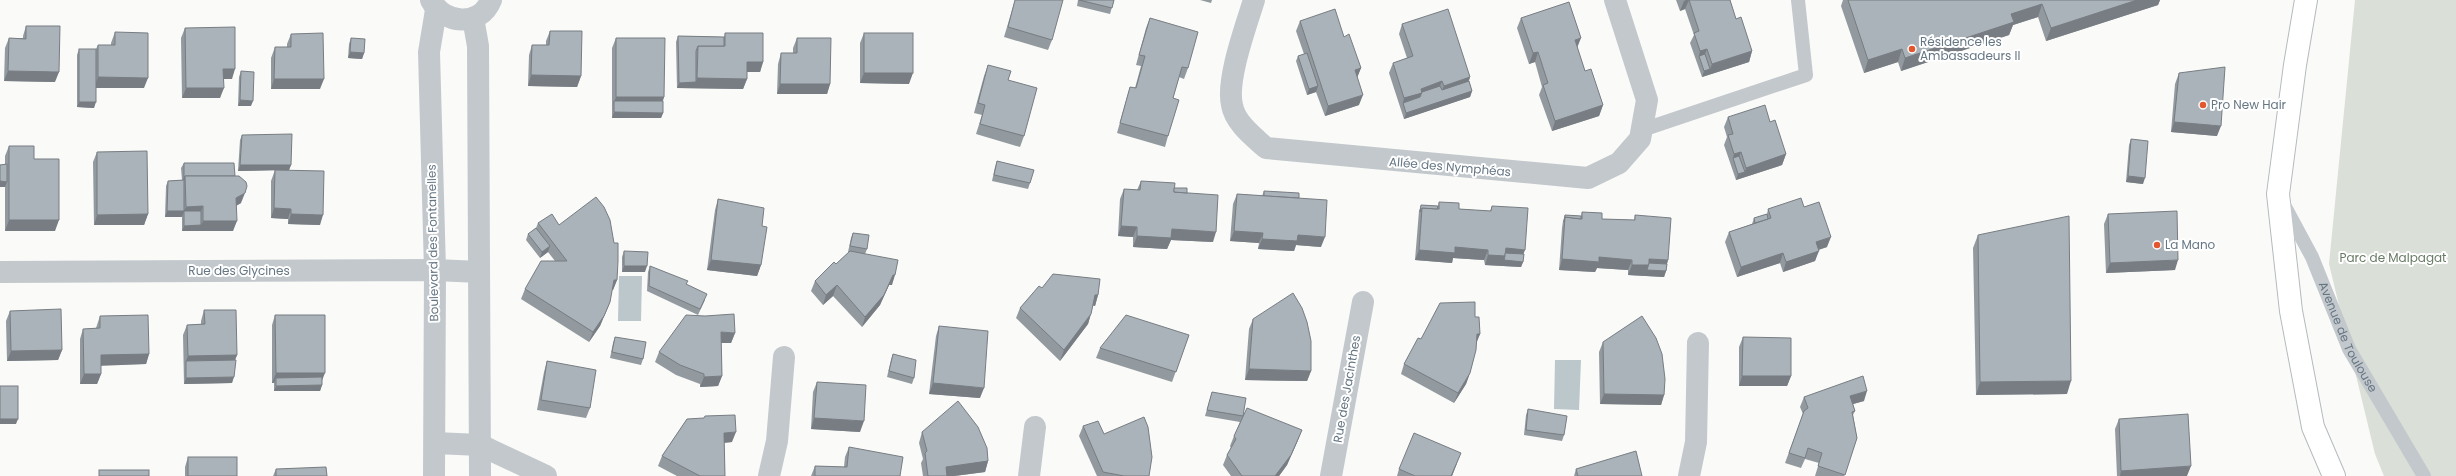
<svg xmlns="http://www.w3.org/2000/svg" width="2456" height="476" viewBox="0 0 2456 476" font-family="Poppins,sans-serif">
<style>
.green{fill:#dadfd7}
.water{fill:#bbc7cb}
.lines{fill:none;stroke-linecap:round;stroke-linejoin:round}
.primary-casing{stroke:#b5babe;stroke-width:24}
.lane{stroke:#c3c8cc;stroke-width:14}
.street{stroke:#c3c8cc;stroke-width:22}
.primary{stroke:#fff;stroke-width:22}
.wall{fill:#929a9f}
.shaded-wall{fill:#777d82}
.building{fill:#aab3b9;stroke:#777d82}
.poi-dot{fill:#e4572e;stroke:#fff;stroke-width:1.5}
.labels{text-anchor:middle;stroke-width:4;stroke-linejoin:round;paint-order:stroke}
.poi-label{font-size:12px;fill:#657683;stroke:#fff;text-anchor:start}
.street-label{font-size:12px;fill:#657683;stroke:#fff}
.park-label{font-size:12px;fill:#687a64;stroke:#fff}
</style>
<rect width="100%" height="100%" fill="#fafaf8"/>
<!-- green -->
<polygon class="green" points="2355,0 2456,0 2456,476 2384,476 2375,454 2329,264"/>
<!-- water -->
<g class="water">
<polygon points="619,276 642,276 641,321 618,321"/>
<polygon points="1555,360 1581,360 1579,410 1554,409"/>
</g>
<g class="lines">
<defs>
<polyline id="primary" points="2306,0 2295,65 2278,194 2291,311 2313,427 2334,476"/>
</defs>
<!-- primary casing -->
<use href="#primary" class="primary-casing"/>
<!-- lane -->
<g class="lane">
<polyline points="1642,130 1806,75 1798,0"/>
<path id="s1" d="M2283,203L2312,257L2349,349L2424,476"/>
</g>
<!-- street -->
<g class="street">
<path d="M431,0C443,24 480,28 491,0"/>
<path d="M1254,0C1246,26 1226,80 1232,105C1235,123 1254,137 1266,148L1588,178L1619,163L1640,139L1647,100L1615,0"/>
<polyline points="473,18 478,46 480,476"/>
<polyline points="0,272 435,270 479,272"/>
<polyline points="435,443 480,445 546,476"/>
<polyline points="434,476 435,270 429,52 436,10"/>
<polyline points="769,476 777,441 784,357"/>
<polyline points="1029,476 1035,427"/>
<polyline points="1331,476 1363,302"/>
<polyline points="1689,476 1696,442 1698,343"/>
</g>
<!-- primary -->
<use href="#primary" class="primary"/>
</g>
<!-- wall -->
<g class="wall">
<polygon points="1015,0 1052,40 1048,50 1004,37"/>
<polygon points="1078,0 1114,0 1110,14 1077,6"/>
<polygon points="1200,0 1212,0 1211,3"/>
<polygon points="1676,0 1730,0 1736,19 1752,51 1749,62 1702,77 1690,43 1694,35 1685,9 1680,11"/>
<polygon points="1843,0 2160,0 2158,5 2046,41 2038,17 2013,25 2009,35 1901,71 1898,62 1864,73 1841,6"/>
<polygon points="1150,18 1188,68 1184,79 1179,77 1173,98 1168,136 1165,147 1117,133 1127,97 1130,87 1135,88 1141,66 1136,65 1146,28"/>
<polygon points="1521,18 1577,47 1585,71 1603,105 1599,116 1552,131 1539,95 1542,87 1535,62 1529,64 1517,28"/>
<polygon points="1300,21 1344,37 1361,68 1357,77 1359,105 1325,116 1316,92 1307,95 1296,61 1298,56 1304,54 1296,31"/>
<polygon points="1402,24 1470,77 1469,81 1472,91 1470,97 1404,119 1389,73 1393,63 1407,58 1399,34"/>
<polygon points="26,26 55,82 4,81 5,48 9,38 23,38 23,36"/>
<polygon points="185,28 232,79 224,79 220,98 182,98 181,38"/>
<polygon points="550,31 581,76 577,87 528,86 529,55 532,45 546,45 546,41"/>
<polygon points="115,32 144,88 96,88 94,108 77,107 77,55 79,49 96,49 98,45 111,45 111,43"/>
<polygon points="725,33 763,62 760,72 747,72 747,79 743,89 677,88 676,42 678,36 724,37"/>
<polygon points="864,33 909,84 860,83 860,43"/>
<polygon points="291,34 320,89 271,89 271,58 275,47 287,47 287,44"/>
<polygon points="351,38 364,53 362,59 348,58 349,44"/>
<polygon points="616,38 664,97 663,101 663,113 661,118 612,118 612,48"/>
<polygon points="797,38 830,84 827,94 777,94 778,64 781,53 793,53 793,48"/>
<polygon points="988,65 1008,80 1024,136 1020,147 976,134 982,115 974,113 984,76"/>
<polygon points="241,71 251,106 238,106 239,77"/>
<polygon points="2179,73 2217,136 2171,132 2175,84"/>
<polygon points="1728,117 1770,122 1786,154 1782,165 1736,180 1724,145 1727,137 1724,127"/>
<polygon points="242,135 291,165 289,170 320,225 288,224 288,219 271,218 271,181 275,170 238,171 240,140"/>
<polygon points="2131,139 2143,184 2126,182 2129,145"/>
<polygon points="9,146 34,159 55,231 5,231 5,187 0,187 0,165 5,164 5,156"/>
<polygon points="97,152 148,214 144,225 94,225 93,162"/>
<polygon points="997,161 1030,183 1028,189 992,181 995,167"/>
<polygon points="184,163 235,176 241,203 236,206 233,231 182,231 182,217 165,217 166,186 168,181 182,180 181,168"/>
<polygon points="1141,181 1174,188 1187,193 1213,242 1171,240 1167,249 1133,247 1133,237 1118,236 1120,199 1124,189 1137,190"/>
<polygon points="1264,191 1299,198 1321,247 1296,245 1294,251 1258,249 1259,243 1230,241 1233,204 1237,194 1262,196"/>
<polygon points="718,199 762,226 761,265 757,276 707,270 715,210"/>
<polygon points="1439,202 1459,209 1490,211 1492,206 1524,254 1523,262 1521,267 1485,265 1484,260 1453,258 1452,263 1415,260 1419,211 1421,205 1438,206"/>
<polygon points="1804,207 1827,247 1818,250 1815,261 1783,272 1780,263 1737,277 1725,242 1729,232 1752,224 1754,218 1767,214 1768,209"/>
<polygon points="1582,212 1602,219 1634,220 1635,215 1668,260 1667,264 1666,271 1664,277 1628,275 1628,270 1597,268 1595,272 1559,270 1562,228 1563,221 1565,215 1581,216"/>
<polygon points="2108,214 2175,270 2106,273 2104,224"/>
<polygon points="538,223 559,225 617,280 613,290 612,290 610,302 600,326 589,342 521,299 525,289 555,261 548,252 540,258 526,240 528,234 536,228"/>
<polygon points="853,233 867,249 865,254 892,285 889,285 880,305 862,327 833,296 823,305 811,291 815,281 836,264 849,252 848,252 851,238"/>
<polygon points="1978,235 2067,394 1976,395 1973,248"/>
<polygon points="624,251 645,272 622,272 622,257"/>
<polygon points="650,266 686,285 705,300 698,315 647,291 648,272"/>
<polygon points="1042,288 1098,295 1095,306 1093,305 1088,324 1060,361 1016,318 1020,308"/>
<polygon points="204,310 237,355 235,360 232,383 184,384 183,335 187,325 201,324 201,321"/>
<polygon points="10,311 62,350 58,360 7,361 6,321"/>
<polygon points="275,315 322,381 322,385 320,391 274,391 274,383 272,383 272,325"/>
<polygon points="100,316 149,354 146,364 101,365 101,374 97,384 80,384 80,339 83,329 96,328"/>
<polygon points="1475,317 1480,334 1476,343 1470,373 1466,384 1454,403 1401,374 1404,364"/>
<polygon points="1253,319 1311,371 1307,381 1245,380 1249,329"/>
<polygon points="939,326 980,398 929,394 936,336"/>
<polygon points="735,333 731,343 721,343 722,376 718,386 700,387 700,384 676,375 655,362 659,352"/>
<polygon points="1189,335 1172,382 1096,358 1100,348"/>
<polygon points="615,337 643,359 641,365 610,358 613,343"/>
<polygon points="1743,337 1791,376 1787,386 1739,386 1739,347"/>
<polygon points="1603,342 1664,395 1661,405 1600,404 1599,352"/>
<polygon points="893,354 914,378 912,384 887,377 891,360"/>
<polygon points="547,361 590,408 586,418 537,410 544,372"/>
<polygon points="817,382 860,432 811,429 813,392"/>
<polygon points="1212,392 1243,416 1298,440 1287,465 1279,476 1231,476 1223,465 1227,455 1231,448 1230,446 1234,436 1240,422 1205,416"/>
<polygon points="1804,397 1864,401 1853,404 1855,411 1853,415 1857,438 1844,476 1815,476 1819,463 1805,459 1801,468 1785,463 1803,414 1800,407"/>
<polygon points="1528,409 1564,435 1562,441 1524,435 1526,415"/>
<polygon points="687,419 732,442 724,443 725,476 677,476 658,466 662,456"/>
<polygon points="2119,419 2187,476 2117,476 2115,429"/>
<polygon points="1083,426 1104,434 1149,476 1097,476 1079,436"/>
<polygon points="922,432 988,461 985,472 954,476 923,476 921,463 923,459 919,443"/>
<polygon points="849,447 900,476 811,476 815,466 844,467 845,457"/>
<polygon points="188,457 237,476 185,476 185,467"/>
<polygon points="1457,463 1452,476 1397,476 1399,469"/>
<polygon points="276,469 327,476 273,476"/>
<polygon points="1576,469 1578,476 1574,476"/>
</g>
<!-- shaded-wall -->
<g class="shaded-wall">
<polygon points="1686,0 1689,0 1685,9 1680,11 1684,1"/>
<polygon points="2137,0 2160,0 2158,5 2046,41 2051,28"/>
<polygon points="2042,4 2038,17 2013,25 2009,35 1901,71 1905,58 2011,14"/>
<polygon points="1581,38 1577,48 1575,40"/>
<polygon points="1707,49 1703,59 1699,56 1700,51"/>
<polygon points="1902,49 1898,62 1864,73 1868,60"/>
<polygon points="1752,51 1749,62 1702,77 1704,71 1710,69 1712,64"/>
<polygon points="350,52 364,53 362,59 348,58"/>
<polygon points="1538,52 1535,62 1529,64 1533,53"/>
<polygon points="747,62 763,62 760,72 744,72"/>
<polygon points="1361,68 1357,78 1355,70"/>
<polygon points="223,69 235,69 232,79 220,79"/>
<polygon points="8,71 59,72 55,82 4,81"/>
<polygon points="864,73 913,73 909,84 860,83"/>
<polygon points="531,75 581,76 577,87 528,86"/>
<polygon points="98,77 148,78 144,88 94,88"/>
<polygon points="1470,77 1466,87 1440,96 1444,86"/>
<polygon points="697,78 747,79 743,89 677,88 679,83 696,82"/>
<polygon points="274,79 324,79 320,89 271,89"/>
<polygon points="1442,81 1438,91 1403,103 1404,98 1421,89"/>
<polygon points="780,84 830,84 827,94 777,94"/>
<polygon points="1318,86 1316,92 1307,95 1309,89"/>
<polygon points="186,88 224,88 220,98 182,98"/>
<polygon points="1472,91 1470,97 1404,119 1406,113"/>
<polygon points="1363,95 1359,105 1325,116 1328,106"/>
<polygon points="616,97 664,97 660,107 614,101 612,107"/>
<polygon points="240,100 253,101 251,106 238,106"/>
<polygon points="79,102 96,102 94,108 77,107"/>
<polygon points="1603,105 1599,116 1552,131 1555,121"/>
<polygon points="614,112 663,113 661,118 612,118"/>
<polygon points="2174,122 2221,126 2217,136 2171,132"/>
<polygon points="1741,152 1737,162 1733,158 1734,154"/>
<polygon points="1786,154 1782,165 1736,180 1738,174 1745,172 1746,168"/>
<polygon points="240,165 291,165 289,170 238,171"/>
<polygon points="2128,176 2145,178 2143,184 2126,182"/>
<polygon points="0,181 7,182 5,187 0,187"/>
<polygon points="245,193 241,203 232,208 236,198"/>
<polygon points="203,206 199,217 184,211 186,207"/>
<polygon points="274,208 291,209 288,219 271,218"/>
<polygon points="167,211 184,211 182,217 165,217"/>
<polygon points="148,214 144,225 94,225 97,215"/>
<polygon points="291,214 323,215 320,225 288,224"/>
<polygon points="9,220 59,220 55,231 5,231"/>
<polygon points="203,221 237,221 233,231 182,231 184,226 201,225"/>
<polygon points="1121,226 1137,227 1133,237 1118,236"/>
<polygon points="1172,229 1216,232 1213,242 1171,240 1167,249 1133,247 1137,236"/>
<polygon points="1234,231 1263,233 1259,243 1230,241"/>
<polygon points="1298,235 1325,237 1321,247 1296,245 1294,251 1258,249 1262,239"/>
<polygon points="1831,237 1827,247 1812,252 1816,242"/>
<polygon points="550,246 548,252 540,258 542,252"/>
<polygon points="1455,247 1488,250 1484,260 1453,258 1452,263 1415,260 1419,250"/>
<polygon points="1506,248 1525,250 1521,260 1523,262 1521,267 1485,265 1488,255"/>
<polygon points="1819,251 1815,261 1783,272 1786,262"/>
<polygon points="1783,253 1780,263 1737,277 1741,267"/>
<polygon points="1599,257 1632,260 1628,270 1597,268 1595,272 1559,270 1562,259"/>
<polygon points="1649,259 1668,260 1665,270 1666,271 1664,277 1628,275 1632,265"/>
<polygon points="711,260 761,265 757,276 707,270"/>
<polygon points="2178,260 2175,270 2106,273 2110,263"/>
<polygon points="624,266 647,266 645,272 622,272"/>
<polygon points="893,275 895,275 892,285 889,285 880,305 862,327 865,317"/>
<polygon points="614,280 617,280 613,290 610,290"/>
<polygon points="837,285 833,296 823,305 826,295"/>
<polygon points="1095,295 1098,295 1095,306 1091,305"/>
<polygon points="610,302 600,326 589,342 593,332"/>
<polygon points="1091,314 1088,324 1060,361 1064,350"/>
<polygon points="721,332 735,333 731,343 718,343"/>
<polygon points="1477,334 1480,334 1476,344"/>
<polygon points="62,350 58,360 7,361 11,351"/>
<polygon points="149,354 146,364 97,366 101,355"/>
<polygon points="237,355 233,365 186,361 184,366 188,356"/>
<polygon points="1249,369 1311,371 1307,381 1245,380"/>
<polygon points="276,373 325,373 321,383 276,378 274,383 272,383"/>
<polygon points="1470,373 1466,384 1454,403 1458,393"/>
<polygon points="84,374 101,374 97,384 80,384"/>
<polygon points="722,376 718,386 700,387 704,377"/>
<polygon points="1742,376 1791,376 1787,386 1739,386"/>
<polygon points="234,377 232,383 184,384 186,378"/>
<polygon points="2071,381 2067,394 1976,395 1980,382"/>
<polygon points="933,383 984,388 980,398 929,394"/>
<polygon points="322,385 320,391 274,391 276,386"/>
<polygon points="1867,391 1864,401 1846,406 1850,396"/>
<polygon points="1604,394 1664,395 1661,405 1600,404"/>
<polygon points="814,418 864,421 860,432 811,429"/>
<polygon points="0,419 18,419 16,424 0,424"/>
<polygon points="1302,430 1298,440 1287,465 1279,476 1275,476"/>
<polygon points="736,432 732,442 720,443 724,433"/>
<polygon points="1461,453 1452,476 1451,476"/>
<polygon points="988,461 985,472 954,476 942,476 946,467"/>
<polygon points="2191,466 2187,476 2120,476 2121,471"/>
</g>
<!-- building -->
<g class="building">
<polygon points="1015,0 1063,0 1052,40 1008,27"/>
<polygon points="1079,0 1114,0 1112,8"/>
<polygon points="1689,0 1730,0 1736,19 1741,17 1752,51 1712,64 1707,49 1700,51 1694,33 1699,31"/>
<polygon points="1848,0 2137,0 2051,28 2042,4 2011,14 2014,22 1905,58 1902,49 1868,60"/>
<polygon points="1569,2 1581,38 1575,40 1585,71 1591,69 1603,105 1555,121 1543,85 1548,83 1538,52 1533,53 1521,18"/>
<polygon points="1335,9 1344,37 1349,34 1361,68 1355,70 1363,95 1328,106 1300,21"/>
<polygon points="1448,9 1470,77 1444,86 1442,81 1421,89 1422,93 1404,98 1393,63 1413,56 1402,24"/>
<polygon points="1150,18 1198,32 1188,68 1182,67 1173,98 1179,100 1168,136 1120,123 1130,87 1136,88 1145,56 1139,55"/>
<polygon points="26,26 60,26 59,72 8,71 9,38 26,39"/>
<polygon points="235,27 235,69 223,69 224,88 186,88 185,28"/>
<polygon points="550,31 582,31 581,76 531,75 532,45 549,45"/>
<polygon points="115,32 148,33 148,78 98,77 98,45 115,45"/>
<polygon points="323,33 324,79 274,79 275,47 291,47 291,34"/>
<polygon points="725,33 763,33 763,62 747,62 747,79 697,78 698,46 725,46"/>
<rect x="864" y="33" width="49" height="40"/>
<polygon points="678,36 724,37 724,46 698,46 696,51 696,82 679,83"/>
<polygon points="351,38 365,39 364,53 350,52"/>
<polygon points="616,38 665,38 664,97 616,97"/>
<polygon points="797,38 831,38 830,84 780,84 781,53 797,53"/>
<rect x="79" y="49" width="17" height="53"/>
<polygon points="1307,53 1318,86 1309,89 1298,56"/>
<polygon points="1705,54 1710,69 1704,71 1699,56"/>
<polygon points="988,65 1011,71 1008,80 1037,88 1024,136 980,124 985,105 978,103"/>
<polygon points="2225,67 2221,126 2174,122 2179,73"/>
<polygon points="241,71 254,72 253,101 240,100"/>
<polygon points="1469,81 1472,91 1406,113 1403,103 1420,97 1422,92 1440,86 1442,90"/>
<polygon points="614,101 663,101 663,113 614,112"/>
<polygon points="1765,105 1770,122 1775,120 1786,154 1746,168 1741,152 1734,154 1728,135 1733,134 1728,117"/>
<polygon points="292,134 291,165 240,165 242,135"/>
<polygon points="2131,139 2148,141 2145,178 2128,176"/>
<polygon points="9,146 34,146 34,159 59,159 59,220 9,220"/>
<polygon points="147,151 148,214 97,215 97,152"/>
<polygon points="1739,156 1745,172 1738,174 1733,158"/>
<polygon points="997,161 1034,170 1030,183 994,175"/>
<polygon points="184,163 234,163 235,176 185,176 184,180"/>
<polygon points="7,164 7,182 0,181 0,165"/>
<polygon points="275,170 324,171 323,215 291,214 291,209 274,208"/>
<polygon points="185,176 239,176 246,182 247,186 245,193 236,198 237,221 203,221 203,206 186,207"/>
<polygon points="184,180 184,211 167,211 168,181"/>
<polygon points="1141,181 1175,183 1174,192 1218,195 1216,232 1172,229 1171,238 1137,236 1137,227 1121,226 1124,189 1140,190"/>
<polygon points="1174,188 1187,188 1187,193 1174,192"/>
<polygon points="1264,191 1299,193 1299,198 1264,196"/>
<polygon points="1237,194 1327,200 1325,237 1298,235 1297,241 1262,239 1263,233 1234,231"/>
<polygon points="596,197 604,207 610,220 614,243 618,243 618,261 617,280 614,280 610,302 604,316 593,332 525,289 541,261 567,261 538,223 552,214 559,225"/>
<polygon points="1801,198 1804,207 1819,202 1831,237 1816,242 1819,251 1786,262 1783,253 1741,267 1729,232 1771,218 1768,209"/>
<polygon points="718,199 764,208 762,226 767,227 761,265 711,260"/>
<polygon points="1439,202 1459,203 1459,209 1491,211 1492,206 1528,208 1525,250 1506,248 1505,256 1488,255 1488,250 1455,247 1455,253 1419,250 1422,208 1439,209"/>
<polygon points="1421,205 1438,206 1437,209 1422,208 1420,212"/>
<polygon points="184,211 201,211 201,225 184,226"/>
<polygon points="2177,211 2178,260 2110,263 2108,214"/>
<polygon points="1582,212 1602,213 1602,219 1635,220 1635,215 1671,218 1668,260 1649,259 1649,265 1632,265 1632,260 1599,257 1599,262 1562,259 1565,217 1582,219"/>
<polygon points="1767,214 1768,219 1755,223 1754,218"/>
<polygon points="1565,215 1581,216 1581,219 1565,217 1564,222"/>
<polygon points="2069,216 2071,381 1980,382 1978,235"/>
<polygon points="536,228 550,246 542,252 528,234"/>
<polygon points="853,233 869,235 867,249 850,246"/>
<polygon points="624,251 648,252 647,266 624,266"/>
<polygon points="850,251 898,260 895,275 893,275 884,295 865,317 837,285 826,295 815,281 834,262 836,264"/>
<polygon points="1505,253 1524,254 1523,262 1504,260 1505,256"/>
<polygon points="1649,263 1667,264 1666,271 1647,270"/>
<polygon points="650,266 688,281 686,284 707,294 700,309 649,286"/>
<polygon points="1053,274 1100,279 1098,295 1095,295 1091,314 1064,350 1020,308 1039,286 1042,288"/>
<polygon points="1293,293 1302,308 1307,322 1311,341 1311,371 1249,369 1253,319"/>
<polygon points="1475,302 1475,317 1479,317 1480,334 1477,334 1476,350 1470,373 1458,393 1404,364 1418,338 1421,339 1440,303"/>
<polygon points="61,309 62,350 11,351 10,311"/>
<polygon points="204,310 236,310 237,355 188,356 187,325 205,324"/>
<polygon points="734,314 735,333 721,332 722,376 704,377 704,374 680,365 659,352 686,315 705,316"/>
<polygon points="148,315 149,354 101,355 101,374 84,374 83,329 100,328 100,316"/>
<polygon points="275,315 325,315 325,373 276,373"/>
<polygon points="1126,315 1189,335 1176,372 1100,348"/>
<polygon points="1642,316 1656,338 1662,354 1665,379 1664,395 1604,394 1603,342"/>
<polygon points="939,326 988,331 984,388 933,383"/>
<polygon points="615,337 646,342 643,359 612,352"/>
<polygon points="1743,337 1791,338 1791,376 1742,376"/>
<polygon points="893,354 916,360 914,378 889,371"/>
<polygon points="236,360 234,377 186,378 186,361"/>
<polygon points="547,361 596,370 590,408 541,400"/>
<polygon points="1863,376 1867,391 1850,396 1855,411 1852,412 1857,438 1845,475 1818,466 1822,453 1808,448 1805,458 1789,453 1804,411 1808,408 1804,397"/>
<polygon points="322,377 322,385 276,386 276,378"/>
<polygon points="817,382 866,385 864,421 814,418"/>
<rect x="0" y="386" width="18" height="33"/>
<polygon points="1212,392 1246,398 1243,416 1207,410"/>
<polygon points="958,401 978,427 987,448 988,461 946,467 947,476 928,476 925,453 927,451 922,432"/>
<polygon points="1247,408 1302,430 1291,455 1275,476 1242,476 1227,455 1236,439 1234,436"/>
<polygon points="1528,409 1567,416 1564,435 1526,430"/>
<polygon points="2188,414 2191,466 2121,471 2119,419"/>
<polygon points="735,415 736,432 724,433 725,476 700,476 662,456 687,419 704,418 705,416"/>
<polygon points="1144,417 1148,427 1152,457 1149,476 1124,476 1103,472 1083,426 1098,421 1104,434"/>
<polygon points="1414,433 1461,453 1451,476 1415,476 1399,469"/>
<polygon points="849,447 903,457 900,476 815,476 815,466 847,467"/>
<polygon points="1636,451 1642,476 1578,476 1576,469"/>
<rect x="188" y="457" width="49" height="19"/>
<polygon points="326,467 327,476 276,476 276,469"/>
<rect x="99" y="470" width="50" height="6"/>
</g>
<!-- markers -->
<g class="poi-dot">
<circle cx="1912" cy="49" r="4"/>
<circle cx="2203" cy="105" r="4"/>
<circle cx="2157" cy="245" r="4"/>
</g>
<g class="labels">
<!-- poi labels -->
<g class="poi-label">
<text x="1920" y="46">Résidence les<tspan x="1920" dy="14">Ambassadeurs II</tspan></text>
<text x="2211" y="109">Pro New Hair</text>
<text x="2165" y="249">La Mano</text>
</g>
<!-- street labels -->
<g class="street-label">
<text transform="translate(1450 167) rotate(5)" y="4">Allée des Nymphéas</text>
<text transform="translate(433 243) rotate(-91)" y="4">Boulevard des Fontanelles</text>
<text x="239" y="275">Rue des Glycines</text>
<text dy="4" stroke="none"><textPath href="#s1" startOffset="149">Avenue de Toulouse</textPath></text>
<text transform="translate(1347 389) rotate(-80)" y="4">Rue des Jacinthes</text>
</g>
<!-- park labels -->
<g class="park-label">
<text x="2393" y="262">Parc de Malpagat</text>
</g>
</g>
</svg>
